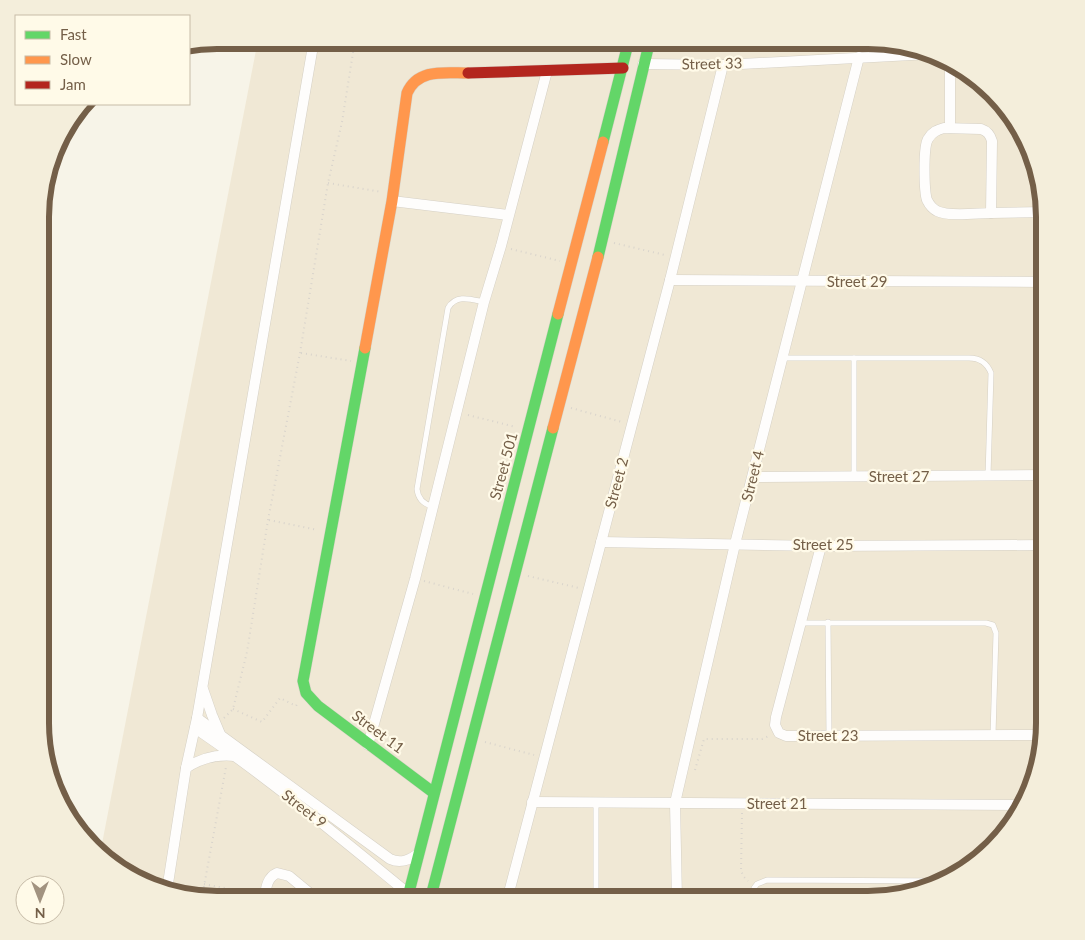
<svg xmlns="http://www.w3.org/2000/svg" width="1085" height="940" viewBox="0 0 1085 940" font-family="Lato,sans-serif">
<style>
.residential{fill:#f0e8d5}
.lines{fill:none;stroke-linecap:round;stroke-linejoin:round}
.lane-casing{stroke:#d5d0c5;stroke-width:6}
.street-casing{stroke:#d5d0c5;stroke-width:11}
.fast-casing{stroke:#d6d1c6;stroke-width:12}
.slow-casing{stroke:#d6d1c6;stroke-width:12}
.jam-casing{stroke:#d6d1c6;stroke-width:12}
.path{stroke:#d9d4cc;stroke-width:2;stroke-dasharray:1 4;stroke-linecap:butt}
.lane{stroke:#fefdfc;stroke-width:5}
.street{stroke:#fefdfc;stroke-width:10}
.fast{stroke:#63d668;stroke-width:11}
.slow{stroke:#ff974d;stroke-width:11}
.jam{stroke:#b3261e;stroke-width:11}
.labels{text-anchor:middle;stroke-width:4.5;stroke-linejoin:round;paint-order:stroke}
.street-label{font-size:15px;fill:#745f48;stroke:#fffae8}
.rim{fill:none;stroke:#745f48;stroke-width:6}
</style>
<rect width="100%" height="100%" fill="#f7f4e8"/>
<!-- residential -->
<polygon class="residential" points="258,40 880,40 946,58 993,92 1027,139 1045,205 1045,723 1031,791 993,848 946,882 880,900 217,900 149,886 100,854"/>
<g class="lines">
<defs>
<g id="lane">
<path d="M782,358H969C980,358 987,363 991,373L988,476"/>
<polyline points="854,358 854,477"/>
<path d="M432,506C423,504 418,498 417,489L448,308C456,294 470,299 484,302"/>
<polyline points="828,622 829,736"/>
<polyline points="801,623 986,623 993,625 996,633 993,735"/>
<polyline points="596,900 596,803"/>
<polyline points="753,900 754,888 757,884 767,880 948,881"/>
</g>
<g id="street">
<polyline points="643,64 723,65 930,54"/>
<path d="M944,128L981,129C987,131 990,134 992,141L991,213C978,213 948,217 937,211C933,209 929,204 927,200C924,191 923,147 928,139C932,132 937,130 944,128Z"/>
<polyline points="950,128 950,61"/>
<polyline points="392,201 508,215"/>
<polyline points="991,213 1045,212"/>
<polyline points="670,280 1045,282"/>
<polyline points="753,477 1045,475"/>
<polyline points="601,542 821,546 1045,545"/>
<polyline points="821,546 776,717 775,725 779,733 786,736 1043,735"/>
<polyline points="203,689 212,715 220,734"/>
<path d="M197,718L390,859C401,864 410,860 419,853"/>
<path d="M195,728C270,779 339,837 409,894"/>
<polyline points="368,745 415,579 484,302 501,246 547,71"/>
<path d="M186,768C201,758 217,754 235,756"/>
<polyline points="532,802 1022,805"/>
<polyline points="167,890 186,768 197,718 314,40"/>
<path d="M264,900C266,890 266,878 277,873L289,876L318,900"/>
<polyline points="507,900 670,280 723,65"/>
<polyline points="677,900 675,803 735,544 859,57"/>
</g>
<g id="fast">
<polyline points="603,142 629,40"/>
<polyline points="598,257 650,40"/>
<polyline points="365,348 303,681 306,693 318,706 434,793"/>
<polyline points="407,900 558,314"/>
<polyline points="430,900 553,428"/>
</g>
<g id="slow">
<polyline points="558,314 603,142"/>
<path d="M365,348L392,201L407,93C418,68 445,73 468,73"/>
<polyline points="553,428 598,257"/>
</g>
<polyline id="jam" points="468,73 623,68"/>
</defs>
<!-- lane casing -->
<use href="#lane" class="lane-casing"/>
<!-- street casing -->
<use href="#street" class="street-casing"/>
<!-- fast casing -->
<use href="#fast" class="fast-casing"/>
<!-- slow casing -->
<use href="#slow" class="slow-casing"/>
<!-- jam casing -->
<use href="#jam" class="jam-casing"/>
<!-- path -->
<g class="path">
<polyline points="328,183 382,192"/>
<polyline points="614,243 665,255"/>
<polyline points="511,249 560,261"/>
<polyline points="301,353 351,361"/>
<polyline points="571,408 622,422"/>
<polyline points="468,415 516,427"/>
<polyline points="269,520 318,530"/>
<polyline points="528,576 579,588"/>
<polyline points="424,581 473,594"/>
<polyline points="233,709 262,722 280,698 296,706 298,703"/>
<polyline points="224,718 233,709 247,652 268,520 300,353 328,183 342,122 355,40"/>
<polyline points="485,742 534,755"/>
<polyline points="695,770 704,739 762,739 769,736"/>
<polyline points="742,813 741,871 744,877 748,881"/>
<polyline points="204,884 255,894"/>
<polyline points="202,897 226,767"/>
</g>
<!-- lane -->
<use href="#lane" class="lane"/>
<!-- street -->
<use href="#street" class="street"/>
<!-- fast -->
<use href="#fast" class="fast"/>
<!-- slow -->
<use href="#slow" class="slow"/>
<!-- jam -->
<use href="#jam" class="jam"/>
</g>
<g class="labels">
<!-- street labels -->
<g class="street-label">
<text transform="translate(712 64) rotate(-1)" y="5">Street 33</text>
<text x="857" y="287">Street 29</text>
<text transform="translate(504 466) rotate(-75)" y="5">Street 501</text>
<text transform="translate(753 476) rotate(-76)" y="5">Street 4</text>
<text x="899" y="482">Street 27</text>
<text transform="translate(617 483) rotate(-75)" y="5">Street 2</text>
<text x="823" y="550">Street 25</text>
<text transform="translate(378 732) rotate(37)" y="5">Street 11</text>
<text x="828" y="741">Street 23</text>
<text x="777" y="809">Street 21</text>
<text transform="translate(304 809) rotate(38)" y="5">Street 9</text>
</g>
</g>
<!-- crop -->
<path d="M0 0H1085V940H0ZM217 49H868A168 168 0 0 1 1036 217V723A168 168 0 0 1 868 891H217A168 168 0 0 1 49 723V217A168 168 0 0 1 217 49Z" fill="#f4eedb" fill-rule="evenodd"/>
<path class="rim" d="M217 49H868A168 168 0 0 1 1036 217V723A168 168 0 0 1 868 891H217A168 168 0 0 1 49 723V217A168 168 0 0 1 217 49Z"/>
<!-- legend -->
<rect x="15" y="15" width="175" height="90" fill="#fffae8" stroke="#c7bca8"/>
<rect x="25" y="31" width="25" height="8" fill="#63d668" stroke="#c7bca8"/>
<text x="60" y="40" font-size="15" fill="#745f48">Fast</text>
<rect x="25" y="56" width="25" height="8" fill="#ff974d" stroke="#c7bca8"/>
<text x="60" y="65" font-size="15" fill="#745f48">Slow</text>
<rect x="25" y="81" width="25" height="8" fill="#b3261e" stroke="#c7bca8"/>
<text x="60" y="90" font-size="15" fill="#745f48">Jam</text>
<!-- north arrow -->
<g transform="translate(40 900) rotate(180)"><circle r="24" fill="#fffae8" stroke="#c7bca8"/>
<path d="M0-4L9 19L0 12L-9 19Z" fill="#a29380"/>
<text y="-8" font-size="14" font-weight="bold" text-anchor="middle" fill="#745f48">N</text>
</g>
</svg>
